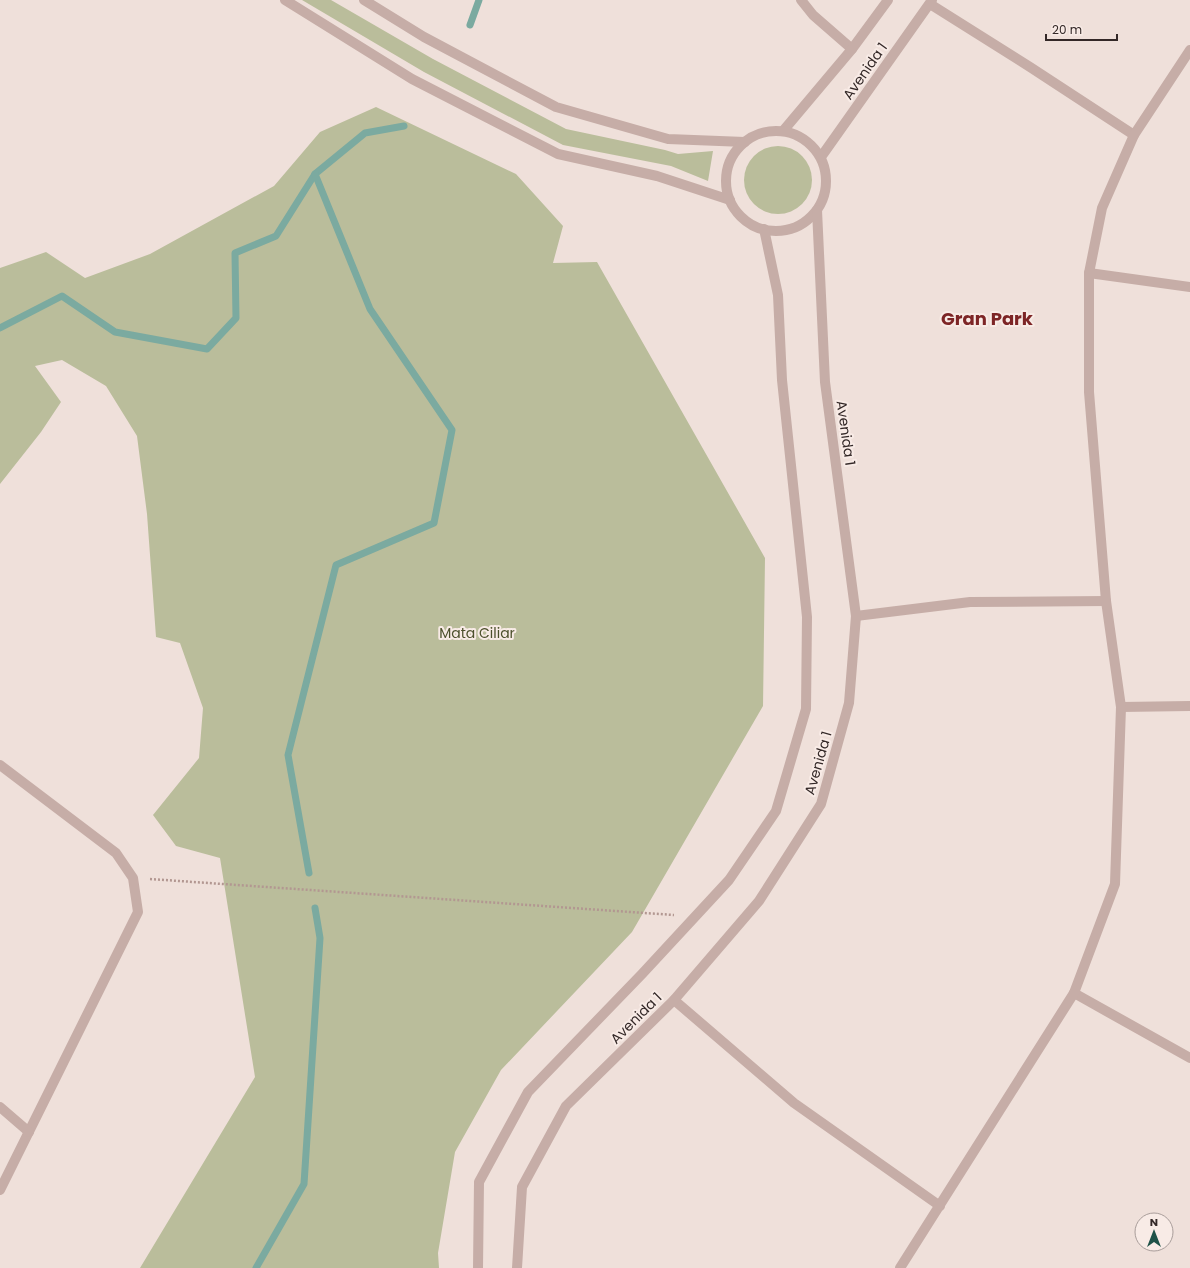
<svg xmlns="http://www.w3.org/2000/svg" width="1190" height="1268" viewBox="0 0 1190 1268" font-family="Poppins,sans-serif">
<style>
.green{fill:#babd9b}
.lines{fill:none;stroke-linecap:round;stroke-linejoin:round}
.stream{stroke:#7baaa0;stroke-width:7}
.path{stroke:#b29791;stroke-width:2.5;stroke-dasharray:2 2;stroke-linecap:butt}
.street{stroke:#c6ada7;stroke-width:10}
.labels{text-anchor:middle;stroke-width:4;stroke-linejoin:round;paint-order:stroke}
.street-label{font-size:14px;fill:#332827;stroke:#f8ebe6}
.park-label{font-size:14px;fill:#4c502c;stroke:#f8ebe6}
.district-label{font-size:18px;font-weight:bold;fill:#7d2526;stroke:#f8ebe6}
</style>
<rect width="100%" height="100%" fill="#efe0da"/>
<!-- green -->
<g class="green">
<polygon points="302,0 331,0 433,59 566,129 665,150 678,154 713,151 708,181 671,166 563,145 424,72"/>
<polygon points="376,107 516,174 563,226 553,263 597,262 765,558 763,706 632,932 501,1070 455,1152 438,1253 439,1268 140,1268 255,1077 220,858 176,846 153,815 199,758 203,708 180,643 156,637 147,514 137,436 106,386 62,360 35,366 61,402 41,432 0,484 0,268 46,252 85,278 150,254 274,186 320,132"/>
<circle cx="778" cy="180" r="34"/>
</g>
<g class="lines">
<!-- stream -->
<g class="stream">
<polyline points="470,25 479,0"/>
<polyline points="0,328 62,296 115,332 207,349 236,318 235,253 276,236 315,174 365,133 404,126"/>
<polyline points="309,873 288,755 336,565 434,523 452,430 370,309 315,174"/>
<polyline points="256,1268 304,1184 320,938 315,908"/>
</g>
<!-- path -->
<polyline class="path" points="150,879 674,915"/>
<!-- street -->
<g class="street">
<polyline points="285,0 412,79 558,154 657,176 730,200"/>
<polyline points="364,0 424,37 556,107 668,139 745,142"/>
<polyline points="801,0 813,15 852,49"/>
<polyline points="930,4 1030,67 1134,135"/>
<polyline points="783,131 852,49 888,0"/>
<circle cx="776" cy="181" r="50"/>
<polyline points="821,157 932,0"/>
<polyline points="1089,273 1190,287"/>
<polyline points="856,616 970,602 1106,601"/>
<polyline points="1121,707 1190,706"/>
<polyline points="0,765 116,853 133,878 138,912 0,1190"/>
<polyline points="1074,993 1190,1058"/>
<polyline points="674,1000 794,1103 940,1206"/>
<polyline points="0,1107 29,1132"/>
<polyline points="478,1268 479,1182 528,1092 642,974 729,880 776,811 806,709 807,617 782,380 778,295 764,229"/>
<polyline points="517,1268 522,1187 566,1106 674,1000 759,901 821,804 849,703 856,616 825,382 817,210"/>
<polyline points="900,1268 1074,993 1115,884 1121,707 1106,601 1089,392 1089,273 1102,208 1134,135 1190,50"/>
</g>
</g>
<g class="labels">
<!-- street labels -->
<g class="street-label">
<text transform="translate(865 71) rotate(-55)" y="5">Avenida 1</text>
<text transform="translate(846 433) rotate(82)" y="5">Avenida 1</text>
<text transform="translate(818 763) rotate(-74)" y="5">Avenida 1</text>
<text transform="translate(636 1018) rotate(-45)" y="5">Avenida 1</text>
</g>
<!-- park labels -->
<g class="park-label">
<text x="477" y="638">Mata Ciliar</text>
</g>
<!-- district labels -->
<g class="district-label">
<text x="987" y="325">Gran Park</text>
</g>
</g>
<!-- north arrow -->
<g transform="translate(1154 1232)"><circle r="19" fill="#f8ebe6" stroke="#a99d9a"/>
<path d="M0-3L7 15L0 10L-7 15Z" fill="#1f5248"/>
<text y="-6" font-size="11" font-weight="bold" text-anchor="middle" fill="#332827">N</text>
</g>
<!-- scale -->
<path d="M1046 34v6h71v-6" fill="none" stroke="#332827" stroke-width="2"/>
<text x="1052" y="34" font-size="12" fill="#332827" stroke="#f8ebe6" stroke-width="3" paint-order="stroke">20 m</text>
</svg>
